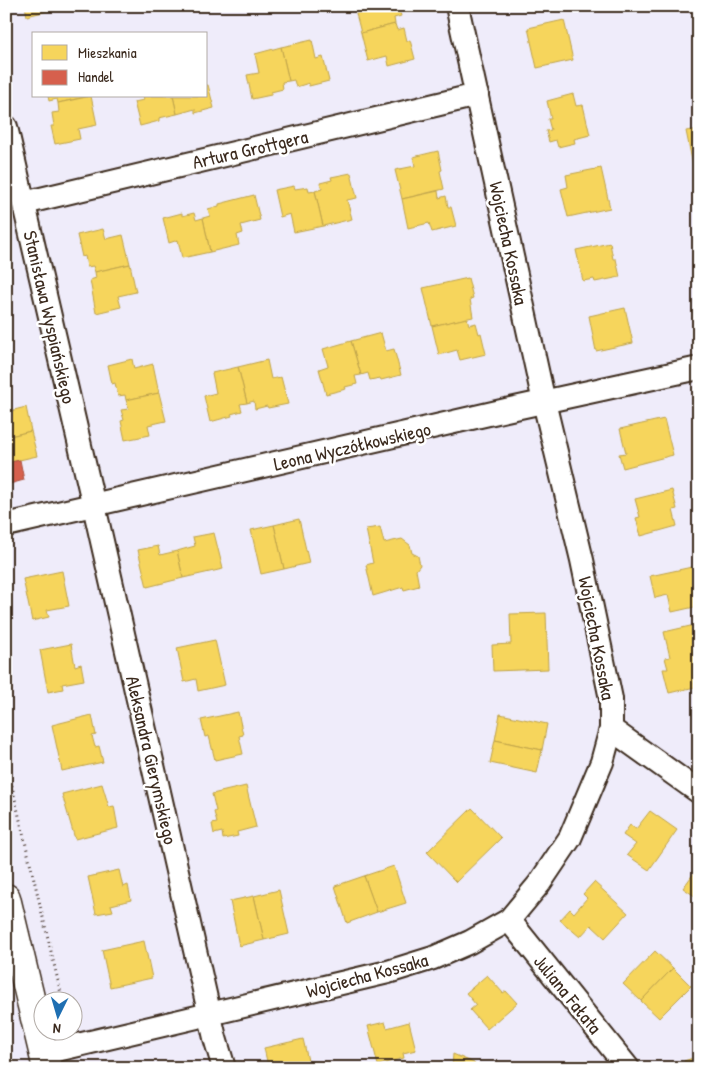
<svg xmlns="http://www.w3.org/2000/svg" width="705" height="1074" viewBox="0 0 705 1074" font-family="'Patrick Hand',sans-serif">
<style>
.homes{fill:#f6d55c;stroke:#bea249}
.shops{fill:#d6604d;stroke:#a8503f}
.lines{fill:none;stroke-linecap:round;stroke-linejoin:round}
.street-casing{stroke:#3b2a1e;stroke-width:26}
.secondary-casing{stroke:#3b2a1e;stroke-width:31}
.path{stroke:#3b2a1e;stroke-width:3;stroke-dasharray:1 4;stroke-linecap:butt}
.street{stroke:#fff;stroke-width:22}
.secondary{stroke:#fff;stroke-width:28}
.labels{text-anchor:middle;stroke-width:5;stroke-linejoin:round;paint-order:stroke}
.street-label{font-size:19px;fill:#3b2a1e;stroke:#fff}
</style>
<rect width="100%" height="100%" fill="#efecfa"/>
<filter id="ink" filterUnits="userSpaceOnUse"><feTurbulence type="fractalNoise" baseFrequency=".02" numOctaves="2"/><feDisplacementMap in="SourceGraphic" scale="10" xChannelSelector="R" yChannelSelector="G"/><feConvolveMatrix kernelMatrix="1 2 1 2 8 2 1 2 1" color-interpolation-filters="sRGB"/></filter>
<g filter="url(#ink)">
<!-- homes -->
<g class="homes">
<polygon points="25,6 50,6 51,10 27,16"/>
<polygon points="354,6 398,6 401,16 394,18 395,24 361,33"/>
<polygon points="564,20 573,60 537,68 528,28"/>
<polygon points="395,24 397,30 404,28 407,41 410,40 415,59 389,66 387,56 368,61 361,33"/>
<polygon points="312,40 316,59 323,57 329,81 309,86 309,83 296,87 294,80 289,81 281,47"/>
<polygon points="281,47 289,81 282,82 283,89 271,92 271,95 252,99 247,75 259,73 255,54"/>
<polygon points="206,85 208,85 214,108 195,113 195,109 177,114 173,96 206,96"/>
<polygon points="573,94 576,106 583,105 590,135 574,139 575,143 558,147 556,140 549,142 546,131 551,130 548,119 551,119 547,101"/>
<polygon points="48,96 89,96 58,103 57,99 49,101"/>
<polygon points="91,96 97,125 78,129 80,139 55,144 51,126 54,126 52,113 59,112 58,103"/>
<polygon points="143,96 173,96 177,114 159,118 159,121 140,126 134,102 144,100"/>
<polygon points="699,129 699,174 695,175 686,131"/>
<polygon points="438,151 442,170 440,171 444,189 402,199 395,170 415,166 413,157"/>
<polygon points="601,168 610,208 568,217 561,189 568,187 566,175"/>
<polygon points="351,173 357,198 347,200 352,219 323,226 315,191 322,189 320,183 332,180 331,177"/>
<polygon points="294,186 295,189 308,187 309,192 315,191 323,226 294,232 290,214 280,217 274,190"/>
<polygon points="438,191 439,198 446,196 448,207 451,207 456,226 432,232 429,223 408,228 402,199"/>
<polygon points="254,195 260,220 241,225 243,233 237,235 239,245 210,252 203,218 210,216 208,209 219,206 219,204"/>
<polygon points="182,213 182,216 194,213 196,220 203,218 210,252 182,258 178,240 169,243 163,218"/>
<polygon points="103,229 106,239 123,235 130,264 95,272 93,266 87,267 85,256 82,257 77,235"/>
<polygon points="610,243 613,259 616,259 620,277 595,282 594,279 583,281 576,250"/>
<polygon points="130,264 136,292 118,296 121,307 96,313 90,280 96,278 95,272"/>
<polygon points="468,278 473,298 470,299 473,317 432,326 423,288"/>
<polygon points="625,308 633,343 596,351 589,316"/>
<polygon points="467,318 469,325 476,323 479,334 481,333 486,354 460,360 457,350 439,355 432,326"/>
<polygon points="6,320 11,343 6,344"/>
<polygon points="381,333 386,351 394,349 401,375 381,380 380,378 370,380 368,373 361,375 351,341"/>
<polygon points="351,341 361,375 355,376 357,384 345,387 346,389 326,394 319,369 328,366 323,349"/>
<polygon points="132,359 134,369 153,364 159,393 126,400 125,395 118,396 115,383 112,384 108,365"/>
<polygon points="267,360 271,379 281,377 288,404 268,408 267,406 255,409 254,401 247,403 238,367"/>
<polygon points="238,367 247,403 240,404 242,411 231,414 232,416 210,422 204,396 216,393 212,373"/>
<polygon points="159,393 166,421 148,425 150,435 125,440 121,421 124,420 121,410 129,409 126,400"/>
<polygon points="26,407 31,431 6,437 6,412"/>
<polygon points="664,419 673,455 623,468 619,454 626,453 620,429"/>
<polygon points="31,431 37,456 6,463 6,437"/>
<polygon points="672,490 677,509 673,510 677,526 641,536 636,518 640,517 635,499"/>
<polygon points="299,519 309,563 284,569 274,525"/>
<polygon points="274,525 284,569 261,574 251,530"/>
<polygon points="380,527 384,543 402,539 410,545 412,553 418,556 420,565 416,570 419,586 404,590 403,587 373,596 366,565 373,563 366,529"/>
<polygon points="214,533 223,569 183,578 177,551 195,546 193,537"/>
<polygon points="158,546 160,555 177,551 183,578 147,587 138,550"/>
<polygon points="692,567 699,599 699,606 672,612 668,595 655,598 650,576"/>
<polygon points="62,571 69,606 47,610 49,617 32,621 23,579"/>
<polygon points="546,613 548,669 493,671 492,645 511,644 510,614"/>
<polygon points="699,624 699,682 694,683 695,687 669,693 663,669 668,669 665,658 670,657 664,632"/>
<polygon points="215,640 225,685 198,691 196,679 184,682 177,648"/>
<polygon points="71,644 75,666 81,664 84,680 62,684 63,689 48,692 40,650"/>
<polygon points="238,712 243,735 239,736 243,754 215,760 209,736 205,737 201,720"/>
<polygon points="500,714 547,724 542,750 495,740"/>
<polygon points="92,715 96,735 92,736 95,747 99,746 103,762 62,771 52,725"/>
<polygon points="495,740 542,750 537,773 490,763"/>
<polygon points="102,784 109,807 114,806 118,828 75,839 62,794"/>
<polygon points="246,786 256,827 237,832 238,836 223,839 222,832 214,834 212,824 217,823 214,812 216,811 212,794"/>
<polygon points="472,808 501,838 456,882 427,852"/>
<polygon points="650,811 677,830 649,870 627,855 636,844 623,835 630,825 636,829"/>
<polygon points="394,866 406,903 377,912 364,876"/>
<polygon points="699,866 699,899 683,888"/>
<polygon points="119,870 123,887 128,885 131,900 111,905 113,911 96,914 88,877"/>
<polygon points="364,876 377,912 347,923 335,886"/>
<polygon points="594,882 628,913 605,938 591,925 580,937 560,920 570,909 574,913 587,898 583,894"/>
<polygon points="279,890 289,934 264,940 254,896"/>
<polygon points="254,896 264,940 239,946 230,901"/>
<polygon points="144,941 152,978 110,987 102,950"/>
<polygon points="655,951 673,968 641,1001 623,984"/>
<polygon points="673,968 691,986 659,1018 641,1001"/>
<polygon points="487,975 503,993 506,991 517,1003 487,1029 470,1010 476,1005 466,993"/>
<polygon points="385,1022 387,1028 409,1022 416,1050 403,1053 404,1058 378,1065 368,1026"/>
<polygon points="303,1039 309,1065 303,1066 304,1068 274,1068 274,1064 268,1066 264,1048"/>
<polygon points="453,1054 474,1063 476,1068 452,1068"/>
<polygon points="699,1056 699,1068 687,1068 684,1061"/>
</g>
<!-- shops -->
<polygon class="shops" points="20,460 24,480 6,485 6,463"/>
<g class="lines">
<defs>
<g id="street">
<polyline points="6,127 94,506 215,1038 224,1068"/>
<polyline points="24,203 477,95"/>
<polyline points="6,525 506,410 699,368"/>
<polyline points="611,729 699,792"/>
<polyline points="509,920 628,1068"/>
<polyline points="44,1053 388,972 433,958 470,942 509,920 539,884 570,838 602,762 611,729 611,699 582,560 544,402 457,6"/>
</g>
<polyline id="secondary" points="6,898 47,1068"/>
</defs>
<!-- street casing -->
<use href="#street" class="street-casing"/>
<!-- secondary casing -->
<use href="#secondary" class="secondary-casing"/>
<!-- path -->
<polyline class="path" points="6,761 63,1002"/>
<!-- street -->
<use href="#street" class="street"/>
<!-- secondary -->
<use href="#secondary" class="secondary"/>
</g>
</g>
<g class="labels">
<!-- street labels -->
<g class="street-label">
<text transform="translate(250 149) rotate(-13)" y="7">Artura Grottgera</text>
<text transform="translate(509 243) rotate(78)" y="7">Wojciecha Kossaka</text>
<text transform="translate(50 317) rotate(77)" y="7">Stanisława Wyspiańskiego</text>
<text transform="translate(352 446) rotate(-13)" y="7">Leona Wyczółkowskiego</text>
<text transform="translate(597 638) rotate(79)" y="7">Wojciecha Kossaka</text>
<text transform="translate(152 760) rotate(77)" y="7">Aleksandra Gierymskiego</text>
<text transform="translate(367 975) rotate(-15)" y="7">Wojciecha Kossaka</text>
<text transform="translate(568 994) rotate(51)" y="7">Juliana Fałata</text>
</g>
</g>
<!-- margin -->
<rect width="705" height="1074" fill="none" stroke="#fff" stroke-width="25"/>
<rect x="12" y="12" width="680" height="1049" fill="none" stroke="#3b2a1e" stroke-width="2" filter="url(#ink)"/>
<!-- legend -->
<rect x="32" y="32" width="175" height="65" fill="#ffffff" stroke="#b1aaa5"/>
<rect x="42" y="45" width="25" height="15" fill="#f6d55c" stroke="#b1aaa5"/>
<text x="78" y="58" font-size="15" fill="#3b2a1e">Mieszkania</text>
<rect x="42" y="70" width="25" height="15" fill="#d6604d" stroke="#b1aaa5"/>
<text x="78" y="82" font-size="15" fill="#3b2a1e">Handel</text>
<!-- north arrow -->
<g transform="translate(58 1016) rotate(185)"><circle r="24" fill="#ffffff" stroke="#b1aaa5"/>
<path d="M0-4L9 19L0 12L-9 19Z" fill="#1f6fb2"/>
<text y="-8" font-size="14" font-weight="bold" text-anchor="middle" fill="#3b2a1e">N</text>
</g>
</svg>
